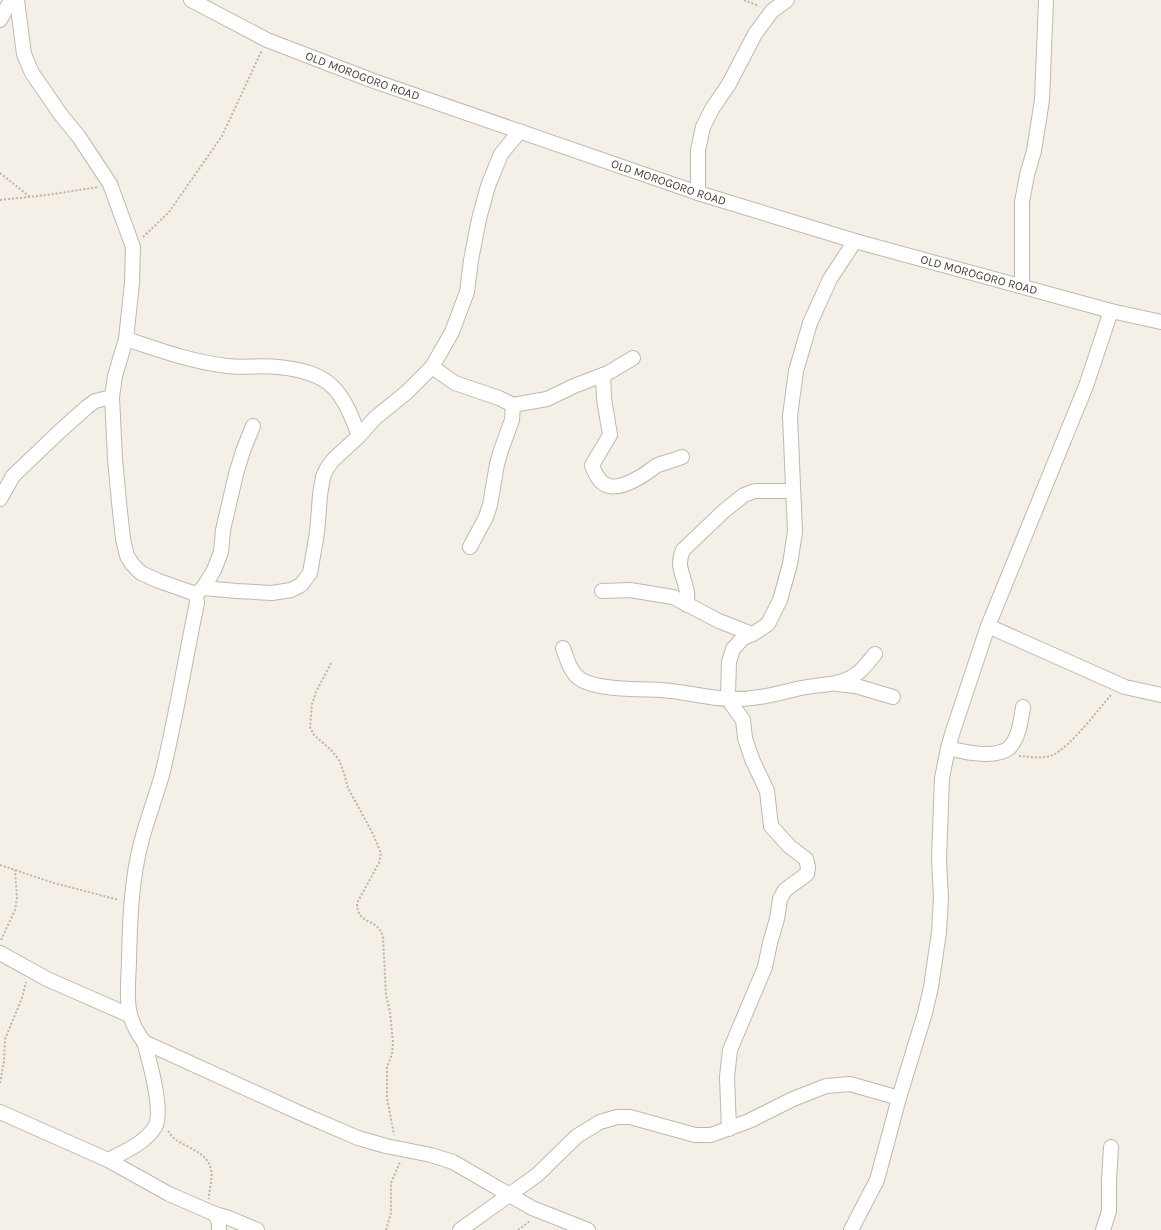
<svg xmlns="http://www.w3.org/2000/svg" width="1161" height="1230" viewBox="0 0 1161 1230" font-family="Karla,sans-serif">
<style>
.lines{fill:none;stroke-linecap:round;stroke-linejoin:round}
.minor-casing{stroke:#c0b8ab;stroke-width:16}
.path{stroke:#c2b49c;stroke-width:2;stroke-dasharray:2 2;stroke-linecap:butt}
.minor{stroke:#fff;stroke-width:14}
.labels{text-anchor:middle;stroke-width:3.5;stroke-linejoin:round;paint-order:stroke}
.street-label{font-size:12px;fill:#484137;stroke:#fff}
</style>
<rect width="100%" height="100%" fill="#f4f0e8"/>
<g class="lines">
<defs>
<g id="minor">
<path d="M17,0L24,54L32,73L61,115L79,137L110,184L133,247L132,283L126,339L115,376L112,397L115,459L119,502L123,539L127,556L133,565L141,573L159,581L196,594L197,603C185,660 176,718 162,775C156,796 148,817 142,839C131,880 130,919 129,961C128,994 123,1015 144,1042L300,1113L358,1138L386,1146L431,1155L453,1162L532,1208L588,1230"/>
<path id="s1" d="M191,0L267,40L371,80L698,193L855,241L1111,311L1161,322"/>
<polyline points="0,20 11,0"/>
<polyline points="698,193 698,150 703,127 712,109 729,84 755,34 772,11 787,0"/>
<polyline points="1022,286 1022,202 1027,175 1034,151 1042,100 1046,0"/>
<path d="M126,339C159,350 192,362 227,366C244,368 261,365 278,367C331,372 342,390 359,436"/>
<polyline points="432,367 455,383 499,398 513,405 547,399 574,386 608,373 633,358"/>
<path d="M603,375L604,399L610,435L592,465C601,493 618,490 640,477C646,474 652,468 658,465C666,462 674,460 682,457"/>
<polyline points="0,499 13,476 59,432 87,407 95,401 112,397"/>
<polyline points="470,547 486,517 490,505 497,464 501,450 512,420 513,405"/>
<polyline points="203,588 237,591 272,593 291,590 301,585 310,573 317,533 320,495 323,477 327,468 333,460 359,436 375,418 407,392 432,367 452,332 467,292 471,260 479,219 488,186 501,154 520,131"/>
<polyline points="602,591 630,590 673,597 719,621 752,634"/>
<polyline points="198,592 203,588 214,570 221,552 223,530 236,474 243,451 253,426"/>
<path d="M687,605C687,599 688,593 686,588C683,573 676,566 683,550L724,511L744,495L755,491H793"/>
<polyline points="988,626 1125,687 1161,695"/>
<path d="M563,648C567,659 570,672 580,679C596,690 640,689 660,690C683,691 706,698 729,699C754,700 777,694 801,688C820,684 843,686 859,672C865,667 870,660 875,654"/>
<polyline points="837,684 856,686 893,697"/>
<path d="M948,748C963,752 995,759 1009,748C1019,738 1021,720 1023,707"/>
<polyline points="0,953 47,979 129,1015"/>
<polyline points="0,1112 108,1160 169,1194 215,1214 229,1218 257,1230"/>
<polyline points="729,1129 727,1077 730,1050 765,967 770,943 777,919 780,899 785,890 807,874 808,867 806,859 789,846 771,826 767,791 752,759 745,738 743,720 732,705 728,694 729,662 733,649 743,638 753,634 768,624 780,600 790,564 795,532 790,416 796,371 810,323 830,279 855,241"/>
<path d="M108,1160C124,1152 145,1143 155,1127C164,1112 149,1059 144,1042"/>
<polyline points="215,1214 219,1222 219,1230"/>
<polyline points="460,1230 537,1175 577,1136 600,1122 617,1117 630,1117 695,1135 711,1135 749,1121 793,1099 826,1086 850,1084 899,1098"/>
<polyline points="851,1230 877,1180 899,1098 925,1013 931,987 939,932 941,898 939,859 942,778 948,748 953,731 988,626 1086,386 1111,311"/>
<polyline points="1103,1230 1109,1211 1109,1180 1111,1147"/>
</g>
</defs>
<!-- minor casing -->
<use href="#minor" class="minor-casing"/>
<!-- path -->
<g class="path">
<polyline points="744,0 759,6"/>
<polyline points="0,173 30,197"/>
<polyline points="0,200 47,195 98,187"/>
<polyline points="143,237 169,212 222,136 262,50"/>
<path d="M331,663L316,692L312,704L310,727L314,735L332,751L339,760L344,773L348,788L372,832L381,853L379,863L357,903C357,926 378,917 383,937L386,995L390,1012L393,1043L392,1054L387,1067V1098L394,1135"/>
<path d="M1019,756C1030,757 1043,759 1053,755C1072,745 1097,711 1111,695"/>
<polyline points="0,865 54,883 119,900"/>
<polyline points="1,940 15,910 17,898 15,870"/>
<polyline points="0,1083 4,1061 5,1039 22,998 26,982"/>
<path d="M168,1131C170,1134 173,1138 176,1140C189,1148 209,1154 211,1170C213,1179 209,1189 209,1199"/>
<polyline points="386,1230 391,1213 391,1183 400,1162"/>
<polyline points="518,1230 530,1221"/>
</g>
<!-- minor -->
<use href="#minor" class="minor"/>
</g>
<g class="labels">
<!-- street labels -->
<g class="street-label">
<text dy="4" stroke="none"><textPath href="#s1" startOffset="188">OLD MOROGORO ROAD</textPath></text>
<text dy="4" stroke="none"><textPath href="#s1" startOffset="512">OLD MOROGORO ROAD</textPath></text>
<text dy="4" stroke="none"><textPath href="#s1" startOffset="836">OLD MOROGORO ROAD</textPath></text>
</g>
</g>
</svg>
